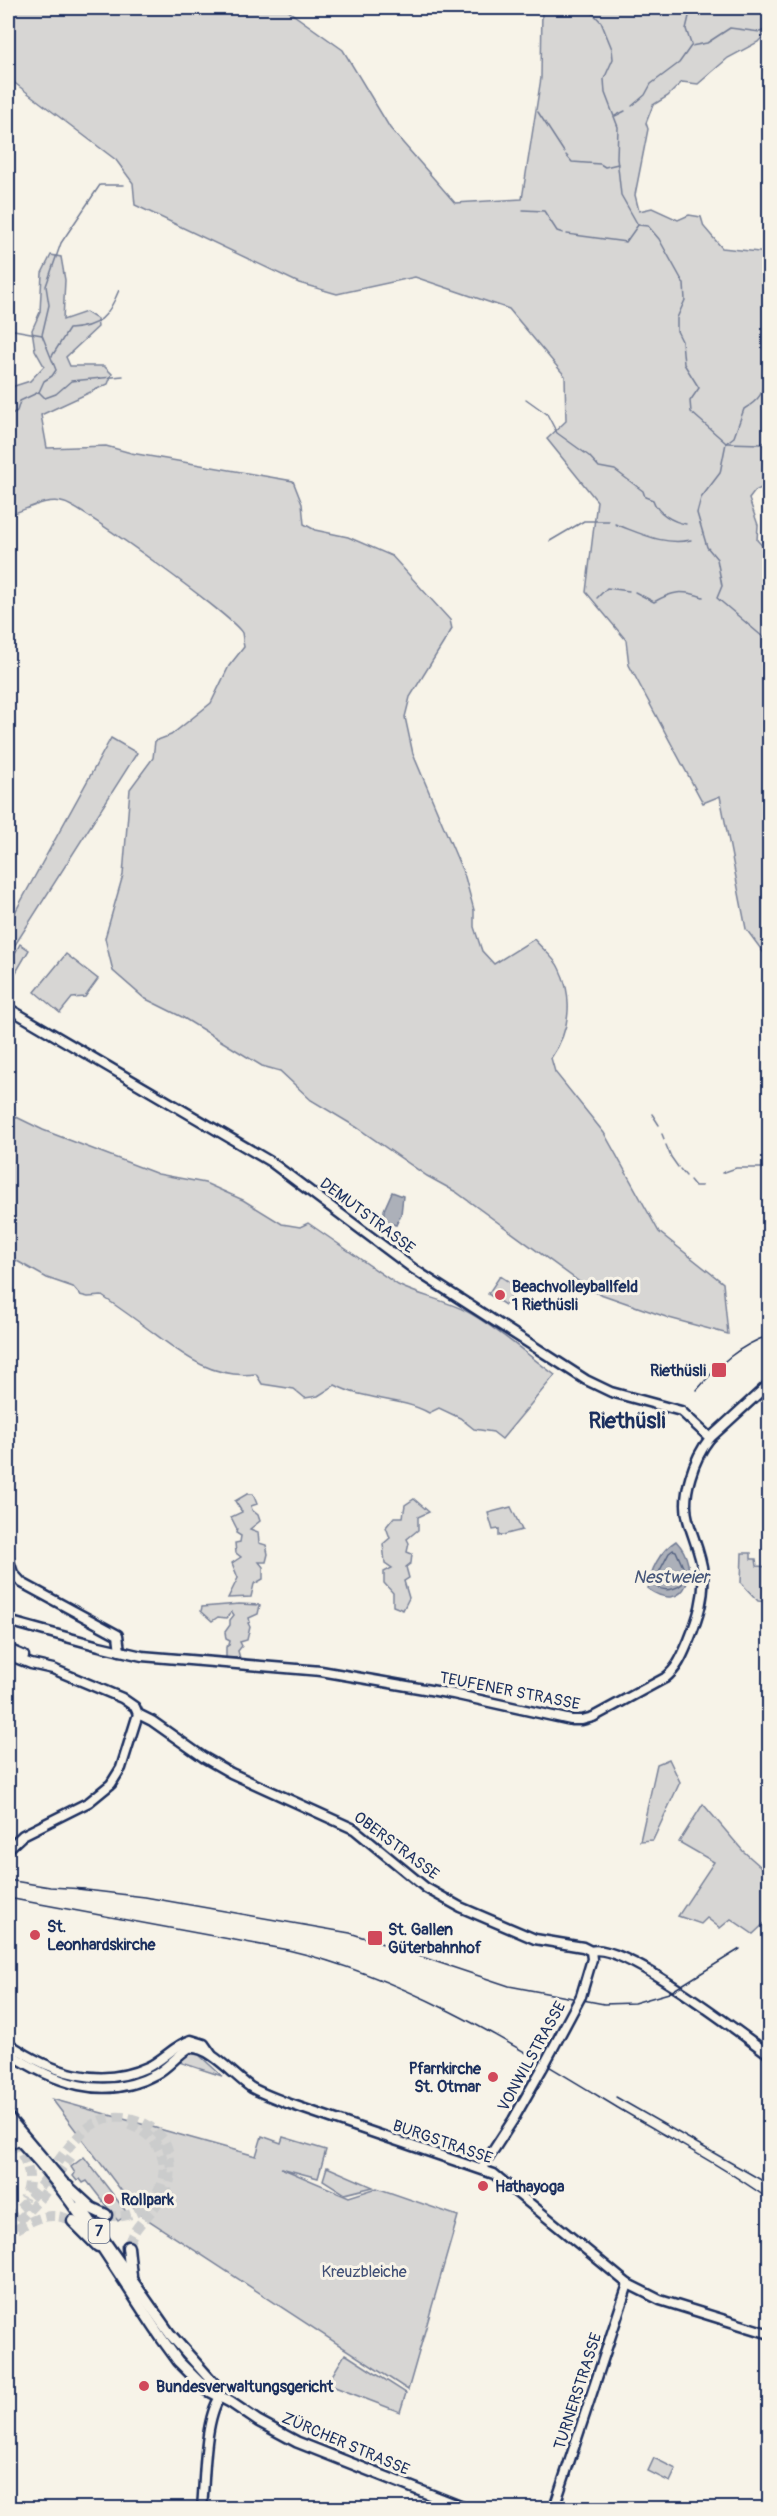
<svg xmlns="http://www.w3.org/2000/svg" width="777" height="2516" viewBox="0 0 777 2516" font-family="Pangolin,sans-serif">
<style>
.green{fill:#d7d6d4;stroke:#798299;stroke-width:1.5}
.water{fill:#acb0b9;stroke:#727c95;stroke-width:1.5}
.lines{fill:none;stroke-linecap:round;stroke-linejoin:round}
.shore{stroke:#556382;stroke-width:1.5}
.stream{stroke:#727c95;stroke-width:1.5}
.highway-tunnel{stroke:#cbcccc;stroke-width:10;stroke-dasharray:10 5;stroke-linecap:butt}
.secondary-casing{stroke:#1b2f5e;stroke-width:13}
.primary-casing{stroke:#1b2f5e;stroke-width:14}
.highway-casing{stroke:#1b2f5e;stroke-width:15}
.secondary{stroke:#f7f3e8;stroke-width:8}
.primary{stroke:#f7f3e8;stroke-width:9}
.highway{stroke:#f7f3e8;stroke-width:10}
.rail{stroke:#1b2f5e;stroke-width:1.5}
.secondary-bridge-casing{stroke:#1b2f5e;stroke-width:13;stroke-linecap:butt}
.secondary-bridge{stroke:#f7f3e8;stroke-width:8}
.poi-dot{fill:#d1495b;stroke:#f7f3e8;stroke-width:2}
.labels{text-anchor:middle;stroke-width:6;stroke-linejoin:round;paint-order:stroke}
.shield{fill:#f7f3e8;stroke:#5d6a87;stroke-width:1.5}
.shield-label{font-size:15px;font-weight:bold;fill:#1b2f5e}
.street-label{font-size:16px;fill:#1b2f5e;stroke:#f7f3e8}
.poi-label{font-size:16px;font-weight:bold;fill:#1b2f5e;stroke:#f7f3e8;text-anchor:start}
.park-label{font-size:16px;fill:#415076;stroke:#f7f3e8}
.water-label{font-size:18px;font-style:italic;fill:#465679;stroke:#f7f3e8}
.district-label{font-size:22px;font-weight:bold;fill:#1b2f5e;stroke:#f7f3e8}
</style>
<rect width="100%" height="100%" fill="#f7f3e8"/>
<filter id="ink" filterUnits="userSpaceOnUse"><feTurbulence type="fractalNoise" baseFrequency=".0167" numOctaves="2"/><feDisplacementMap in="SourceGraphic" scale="12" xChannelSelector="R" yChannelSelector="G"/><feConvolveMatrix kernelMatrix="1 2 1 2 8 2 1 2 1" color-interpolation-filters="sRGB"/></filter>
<g filter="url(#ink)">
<!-- green -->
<g class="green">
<polygon points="8,8 284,8 343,50 390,128 455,203 522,199 541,78 542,8 769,8 769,30 758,42 728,58 698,84 682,82 668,96 653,105 646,123 648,129 635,195 639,211 652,208 678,220 689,215 701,217 704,227 722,248 768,253 769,249 769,484 755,491 749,499 758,525 757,540 769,553 770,559 769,960 746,929 720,796 703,803 629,665 626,640 586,592 597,501 547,439 566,421 565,376 509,309 415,277 337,294 299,283 135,205 133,183 116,160 8,78"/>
<path d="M51,255L61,257L65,280L63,320L86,312L97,319L98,327L66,357L70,366H104L112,374L108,384L41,415L47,448L106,446L131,453L293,481L302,504L304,524L315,530L348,537L392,556L450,620L452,629L410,697L405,717L413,754L465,877L474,910V927L482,951L494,964L534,939C541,948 555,958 559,968C574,998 570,1031 551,1058L555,1072L604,1133L659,1232L723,1283L728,1334L669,1318L592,1291L456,1192L427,1176L356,1127L311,1100L280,1071L262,1066L182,1017L144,998L113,971L105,938L123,875L130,789L153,758L155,741L171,735L211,703L229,666L244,647C243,643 243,637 242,633C235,618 86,510 65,503C47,496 25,511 8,515V388L30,381L44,366L35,350L32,330L40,312L42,273Z"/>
<polygon points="111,738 137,753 8,956 8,925"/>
<polygon points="20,944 29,950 8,986 8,966"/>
<polygon points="66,954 98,979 85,997 72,998 60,1013 35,992"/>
<path d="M8,1113L43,1130L158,1174L205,1183L243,1200L282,1224L300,1227L308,1223L398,1285C420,1296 445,1300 468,1312C499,1329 526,1354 555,1375L502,1439L493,1432L474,1429L460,1418L439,1408L429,1413C400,1397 365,1401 335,1385L318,1396L305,1398L294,1389L262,1384L256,1374C212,1379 184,1356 151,1331C135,1319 118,1307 102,1296L88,1297L80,1295L73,1287L47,1278L8,1256Z"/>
<polygon points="500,1276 517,1287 505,1305 488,1294"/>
<polygon points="247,1494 253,1494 257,1504 251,1506 252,1510 258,1515 260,1521 250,1529 258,1532 259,1543 266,1545 268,1554 266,1562 259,1562 263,1567 263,1579 254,1584 251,1597 228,1598 238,1578 232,1563 241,1557 236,1553 235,1543 240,1542 241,1536 236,1533 237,1529 231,1517 242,1512 235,1501"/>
<polygon points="414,1499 429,1512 418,1517 418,1530 407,1539 409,1543 407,1552 412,1554 411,1563 406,1567 409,1578 404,1581 409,1598 403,1610 393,1606 393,1593 384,1583 384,1572 392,1568 385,1563 383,1544 390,1538 386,1527 394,1517 403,1517 405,1505"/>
<polygon points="511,1507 522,1530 499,1536 499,1529 493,1530 488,1513"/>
<polygon points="742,1553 751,1553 751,1559 756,1559 757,1566 769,1567 769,1602 758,1601 741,1583"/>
<polygon points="239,1604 260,1605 258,1614 249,1618 250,1622 248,1623 250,1627 247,1640 240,1642 242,1646 238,1651 240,1658 226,1658 226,1647 229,1645 230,1641 226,1639 225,1632 230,1625 230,1620 234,1615 232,1612 226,1618 218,1617 212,1621 201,1611 202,1607"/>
<polygon points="669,1759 680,1782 653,1840 640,1841 657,1764"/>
<polygon points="703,1804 743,1851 769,1874 769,1919 753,1934 731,1919 720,1928 707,1918 701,1924 678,1916 714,1862 679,1842"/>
<polygon points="188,2053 199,2055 222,2076 179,2062"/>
<polygon points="52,2099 256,2156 262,2136 281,2143 283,2137 326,2150 318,2178 281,2168 349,2197 377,2188 458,2216 408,2390 139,2214"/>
<polygon points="84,2157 128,2214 118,2221 87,2181 83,2183 80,2179 77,2181 73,2176 75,2173 71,2167"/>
<polygon points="327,2167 373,2187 345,2194 323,2180"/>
<polygon points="345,2354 406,2393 400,2412 327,2384"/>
<polygon points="654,2458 676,2469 670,2482 648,2471"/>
</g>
<!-- water -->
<g class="water">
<polygon points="392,1192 403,1196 401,1214 396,1225 384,1222 384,1210"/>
<path d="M676,1541C702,1568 686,1616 648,1589C650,1570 660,1551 676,1541Z"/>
</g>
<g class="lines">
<!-- shore -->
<path class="shore" d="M673,1550L676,1551L683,1567L682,1584C675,1590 664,1592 655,1586V1580L669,1553Z"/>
<!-- stream -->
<g class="stream">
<polyline points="588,8 601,22 612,49 613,59 604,79 605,93 618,127 617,158 621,195 638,225 648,226 659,239 684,284 685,300 677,318 677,331 682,341 684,364 699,388 690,401 691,412 726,443 720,473 701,498 697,513 707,547 717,559 722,586 717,598 770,643"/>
<polyline points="691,44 686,29 691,8"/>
<polyline points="632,106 645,95 651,84 679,63 691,46 707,43 730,28 760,32 770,28"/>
<polyline points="538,112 564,152"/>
<polyline points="615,116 625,111"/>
<polyline points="566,155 572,162 600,164 605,167 618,164"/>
<polyline points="523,210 544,211 557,231 563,233"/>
<polyline points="567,234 626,242 638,225"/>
<polyline points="8,329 42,335"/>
<path d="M52,356L69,329C100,327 108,317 119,290"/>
<polyline points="39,392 44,381 52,376 56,370 42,335 49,305 46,286 61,243 100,185 124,185"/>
<path d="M526,399L547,414L557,433L589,456L599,467L615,470L643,491L645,497L653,500C657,513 673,522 686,524"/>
<polyline points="8,416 17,411 20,401 39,392 45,398 56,394 71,381 123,376"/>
<path d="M726,443L734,437L744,409C774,391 755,384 770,368"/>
<polyline points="727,443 761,444 770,440"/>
<path d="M615,524C640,533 664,546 691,540"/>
<polyline points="550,541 584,521 609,521"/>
<path d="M635,592L654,602C673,591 682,590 703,597"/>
<polyline points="597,598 607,588 629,591"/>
<polyline points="770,694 766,700 770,703"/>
<polyline points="652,1114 659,1125"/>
<polyline points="662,1134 664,1139"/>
<polyline points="666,1145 671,1157 678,1167"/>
<polyline points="680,1169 686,1176"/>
<polyline points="722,1173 736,1168 770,1168"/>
<polyline points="690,1180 695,1186 702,1186"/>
</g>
<!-- highway-tunnel -->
<g class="highway-tunnel">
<path d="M13,2142C27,2159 35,2178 24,2199"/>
<path d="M106,2215C160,2228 193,2146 127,2124"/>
<path d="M8,2218C19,2210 29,2200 37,2190C62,2160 86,2105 133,2119C145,2122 155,2129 163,2139C170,2149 172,2167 170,2179C165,2208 134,2219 128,2247"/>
<path d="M17,2229C37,2217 52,2211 73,2221"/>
<polyline points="8,2232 44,2194 71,2157"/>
</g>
<defs>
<g id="secondary">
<polyline points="8,1008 271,1162 415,1270 586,1380 611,1392 681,1411 710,1438"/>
<polyline points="8,1558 13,1573 22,1583 118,1635 120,1651"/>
<path d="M8,1621L99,1646L142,1656L321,1671L453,1694L571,1720H582L593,1717L665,1678C678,1668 683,1654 689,1640C698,1618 705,1597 703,1573C701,1554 693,1538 688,1520C681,1495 694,1458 710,1438L770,1383"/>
<polyline points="8,1649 24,1656"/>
<path d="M8,1655L31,1664L53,1669L122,1698L135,1707L138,1714L152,1721L203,1757L231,1773L354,1829L426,1888L460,1907L535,1939L583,1947L591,1951C622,1941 740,2033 770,2055"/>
<polyline points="8,1849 23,1835 89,1802 111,1784 121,1768 138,1714"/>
<polyline points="581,1996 592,1959 591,1951"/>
<path d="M8,2043C50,2072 98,2090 148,2067C163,2060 175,2045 191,2040L204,2044L211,2054"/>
<path d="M8,2052C52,2082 104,2103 156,2074C169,2067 177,2055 189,2048C209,2045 235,2077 252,2088C263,2094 275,2098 287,2103L494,2174L628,2284L660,2300L770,2334"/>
<polyline points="482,2168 513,2120 543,2067"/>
<path d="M202,2508C205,2478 204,2421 220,2397"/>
<polyline points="554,2508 628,2284"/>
</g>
<g id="primary">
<polyline points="8,2117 71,2192"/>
<path d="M8,2129C70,2188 114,2269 162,2339L178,2361L207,2390L230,2402L258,2421L297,2442L464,2508"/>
<polyline points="80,2206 170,2334 217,2387 220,2397"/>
</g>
<g id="highway">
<polyline points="8,2136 13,2142"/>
<polyline points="67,2186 91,2208 106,2215"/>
<polyline points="73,2221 98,2246"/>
<polyline points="128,2247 131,2276"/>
</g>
</defs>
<!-- secondary casing -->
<use href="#secondary" class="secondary-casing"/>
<!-- primary casing -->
<use href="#primary" class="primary-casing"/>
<!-- highway casing -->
<use href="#highway" class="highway-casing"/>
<!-- secondary -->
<use href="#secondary" class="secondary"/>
<!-- primary -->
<use href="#primary" class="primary"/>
<!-- highway -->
<use href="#highway" class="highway"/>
<!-- rail -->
<g class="rail">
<path d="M697,1390C718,1365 738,1346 770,1335"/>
<polyline points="8,1880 50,1887 85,1889"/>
<polyline points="78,1889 145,1897 350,1933 509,1986 604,2004 634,2003 669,1993 740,1949"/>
<path d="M8,1898L288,1950C408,1978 514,2045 618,2108C669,2138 722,2166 770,2200"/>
<polyline points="616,2097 770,2185"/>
</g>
<defs>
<polyline id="secondary-bridge" points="543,2067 581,1996"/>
</defs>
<!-- secondary-bridge casing -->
<use href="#secondary-bridge" class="secondary-bridge-casing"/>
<!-- secondary-bridge -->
<use href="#secondary-bridge" class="secondary-bridge"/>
</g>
</g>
<!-- markers -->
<g class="poi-dot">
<circle cx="500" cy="1295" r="6"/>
<rect x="711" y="1362" width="16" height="16" rx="3"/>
<circle cx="35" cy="1935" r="6"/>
<rect x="367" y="1930" width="16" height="16" rx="3"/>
<circle cx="493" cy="2077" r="6"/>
<circle cx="483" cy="2186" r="6"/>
<circle cx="109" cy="2199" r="6"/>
<circle cx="144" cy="2386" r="6"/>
</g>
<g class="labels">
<!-- shield labels -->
<rect class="shield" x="88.5" y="2219" width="21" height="24" rx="4.5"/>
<g class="shield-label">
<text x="99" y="2236">7</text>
</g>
<!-- street labels -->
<g class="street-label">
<text transform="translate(368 1215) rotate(37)" y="6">DEMUTSTRASSE</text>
<text transform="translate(510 1690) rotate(11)" y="6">TEUFENER STRASSE</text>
<text transform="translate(397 1845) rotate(37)" y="6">OBERSTRASSE</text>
<text transform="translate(531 2056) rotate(-61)" y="6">VONWILSTRASSE</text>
<text transform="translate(443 2141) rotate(19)" y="6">BURGSTRASSE</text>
<text transform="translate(577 2391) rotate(-72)" y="6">TURNERSTRASSE</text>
<text transform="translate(346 2443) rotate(23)" y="6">ZÜRCHER STRASSE</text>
</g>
<!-- poi labels -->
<g class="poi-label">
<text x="512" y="1292">Beachvolleyballfeld<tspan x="512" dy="18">1 Riethüsli</tspan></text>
<text x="706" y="1376" text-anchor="end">Riethüsli</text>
<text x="47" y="1932">St.<tspan x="47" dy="18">Leonhardskirche</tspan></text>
<text x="388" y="1935">St. Gallen<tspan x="388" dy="18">Güterbahnhof</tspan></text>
<text x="481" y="2074" text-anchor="end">Pfarrkirche<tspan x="481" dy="18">St. Otmar</tspan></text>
<text x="495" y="2192">Hathayoga</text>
<text x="121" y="2205">Rollpark</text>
<text x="156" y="2392">Bundesverwaltungsgericht</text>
</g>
<!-- park labels -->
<g class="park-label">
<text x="364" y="2277">Kreuzbleiche</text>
</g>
<!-- water labels -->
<g class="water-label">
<text x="671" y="1583">Nestweier</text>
</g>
<!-- district labels -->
<g class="district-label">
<text x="627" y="1428">Riethüsli</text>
</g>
</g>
<!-- margin -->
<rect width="777" height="2516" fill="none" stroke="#f7f3e8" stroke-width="30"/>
<rect x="15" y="15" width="747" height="2486" fill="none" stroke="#1b2f5e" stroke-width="2" filter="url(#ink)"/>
</svg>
